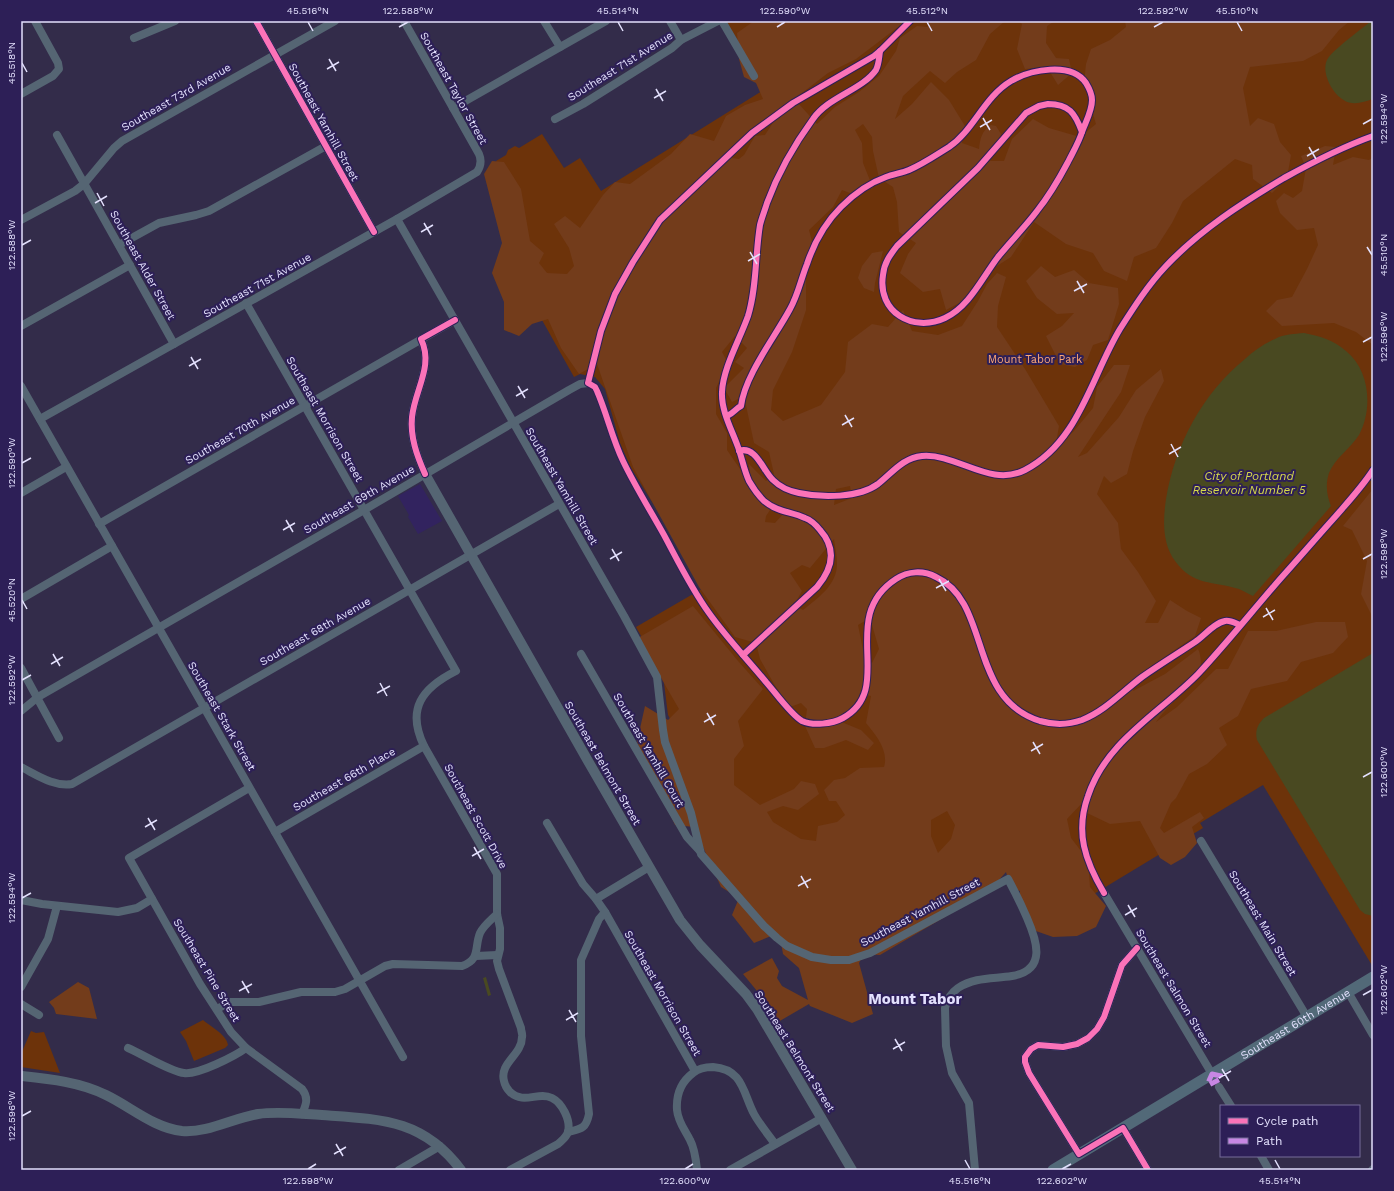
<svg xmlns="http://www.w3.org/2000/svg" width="1394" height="1191" viewBox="0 0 1394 1191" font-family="'Work Sans',sans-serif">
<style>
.built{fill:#32235f}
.green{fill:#6d330a}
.forest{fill:#733c1b;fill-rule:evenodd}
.water{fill:#494921}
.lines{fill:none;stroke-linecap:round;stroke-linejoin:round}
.minor{stroke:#556573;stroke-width:8}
.tertiary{stroke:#556573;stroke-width:10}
.secondary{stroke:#526978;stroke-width:11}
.quiet{stroke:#c787e3;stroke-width:5;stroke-dasharray:10 5;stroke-linecap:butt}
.cycleway-casing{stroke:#2d1f57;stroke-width:8}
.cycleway{stroke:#fb73b8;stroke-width:6}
.ticks{fill:none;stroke:#e3e0fd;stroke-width:1.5}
.labels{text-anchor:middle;stroke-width:4;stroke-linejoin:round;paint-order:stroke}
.street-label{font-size:11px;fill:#e3e0fd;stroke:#2d1f57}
.park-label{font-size:11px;fill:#fca776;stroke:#2d1f57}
.water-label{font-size:12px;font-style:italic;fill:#d6d94b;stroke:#2d1f57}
.district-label{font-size:15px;font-weight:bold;fill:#e3e0fd;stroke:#2d1f57}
.neatline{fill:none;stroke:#e3e0fd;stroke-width:1.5}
.ticks-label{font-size:10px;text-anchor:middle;fill:#e3e0fd}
</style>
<rect width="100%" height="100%" fill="#332c4a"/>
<!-- built -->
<polygon class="built" points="420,484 442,521 418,534 408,517 409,515 398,496"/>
<!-- green -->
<g class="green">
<polygon points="731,21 1373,21 1373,967 1263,785 1200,823 1203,828 1041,926 1011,860 857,943 673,724 668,715 663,675 636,627 757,557 700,579 631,468 620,443 605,389 595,377 580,374 574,377 506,256 500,168 496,161 506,155 508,150 515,146 519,148 542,134 564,168 580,158 601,191 767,88 727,23"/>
<path d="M203,1020C210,1026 227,1035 228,1045L225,1048L194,1061L186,1041L180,1032Z"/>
<polygon points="31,1031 36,1033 44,1032 60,1073 21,1067 21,1054"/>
</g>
<!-- forest -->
<g class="forest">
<path d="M754,21H906L856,59L828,73L802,93L798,103L817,124L835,107L859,92L879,76L896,51L900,38L917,26L928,27L931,21H1005L990,34L976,60L957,72L945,83L930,71L903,96L895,119L912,104L931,82L949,100L965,126L962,143L979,149C980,139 982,130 991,125L996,126L1001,134L990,161H1004L1012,139L1033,119L1049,128L1080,137L1096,124L1084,84L1086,64L1091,49L1110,40L1126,27L1125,21H1350L1339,30L1322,51L1303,61L1250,67L1243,88L1250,126L1258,118L1274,124L1280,142L1291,155L1287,178L1272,193L1253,179L1252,165L1235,159L1183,201L1172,223L1156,248L1134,257L1127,281L1104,271L1093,253L1066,244L1034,222L1011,257L981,276L963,301L946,310L940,289L923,292L900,273L908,254L916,243L899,232L897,202L893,187L879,178L873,151L872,137L863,124L855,130L862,143L863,163L873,188L855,195L842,190L833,207L809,230L814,249L806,276V310L792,352L773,390L771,410L783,421L821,405L845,372L848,342L872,324L888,327L903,310L912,331L938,335L962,326L978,301L987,284L997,273L1006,277L998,306L997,327L1025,369L1059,426L1055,449L1074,431L1093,408L1097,387L1114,365H1130L1121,392L1078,457L1087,453L1119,417L1136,390L1161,369L1164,381L1145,417L1133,451L1127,474L1111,483L1104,476L1097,494L1118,523L1121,549L1138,572L1156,601L1145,623H1158L1170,600L1187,611L1201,618L1195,636L1140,674L1133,691L1165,674L1198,649C1201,655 1202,665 1199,671C1189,691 1168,704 1156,722L1177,707L1216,669H1228L1248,631H1276L1316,622H1345L1348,637L1333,653L1301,662L1287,681L1251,689L1238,716L1219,728L1227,745L1207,764L1189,774L1176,798L1171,803L1160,828L1164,833L1200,812L1204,818L1192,827L1197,843L1185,857L1171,865L1160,858L1140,821L1110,824L1087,813L1084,801L1067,819L1071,838L1088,860L1090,887L1106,906L1096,927L1077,936L1053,937L1033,930L1019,905L1020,891L1011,888L1006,872L989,891L880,955L864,954L859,963L873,1014L852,1023L810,1006L809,1004L778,1022L762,997L743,974L772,958L779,971L777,978L782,986L808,1000L799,968L783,954L780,937L771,936L754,943L732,915L739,898L721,887L694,827L675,825L637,742L645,706L668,720L679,709L638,638L693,606L738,661L763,689L738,721L744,746L734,759V785L760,805L794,789L801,781L815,784L819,794L798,810L783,806L767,812L773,822L801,839L816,841L818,826L837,822L845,815L836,801H829L824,790L834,780L845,778L860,768L884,767C889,751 876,735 866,723L871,696L863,694L855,711L834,719L861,730L874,743L868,750L846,740L824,748H815L805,726L807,709L801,703L790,707L774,684L760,659L756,643L735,637L699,587L633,467L597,364L579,374L561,348L548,319L532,324L519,336L504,330V302L492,273L502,243L484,174L492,161L504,162L521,189L530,241L544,253L539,263L547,273L567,274L574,266L569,248L554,224L565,216L580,228L603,195L615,182L630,184L671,154L690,134L714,141L726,116L745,105L763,99L756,83L744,77L739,59L737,33ZM766,119L774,121L765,135L755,136L744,155L739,159L732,158L734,153L743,144L754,127ZM735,336L747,348L735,362L744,368L724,388L732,402L744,396L754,443L769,452L774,474L766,481L749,464L751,485L727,450V433L716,414V388L728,363L722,352ZM850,486L852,498L834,505L836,489ZM770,510L783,514L775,523L765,522L766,516ZM834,539C835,547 837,555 837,564C837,585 818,598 803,610L794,605L802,591L790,573L802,565L810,568ZM870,618L879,649L872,663L864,655L858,625ZM947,811L955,825L951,839L938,853L931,836V820Z"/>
<polygon points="1019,21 1055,21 1047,26 1046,43 1056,58 1069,59 1072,73 1058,85 1047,67 1025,69 1017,49 1022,24"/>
<polygon points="1325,146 1336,147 1333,165 1353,157 1369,160 1373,157 1373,345 1356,332 1334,323 1282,326 1266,311 1277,300 1292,297 1307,269 1318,245 1314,228 1297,230 1280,213 1276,201 1284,193 1293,198 1302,191 1306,168 1301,156"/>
<polygon points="883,251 875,283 874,292 864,288 858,278 862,266 872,253"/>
<polygon points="1041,266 1055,277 1074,270 1089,283 1118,288 1119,304 1108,340 1093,345 1087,360 1075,367 1060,364 1046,336 1062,326 1074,313 1057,314 1037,298 1026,281"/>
<polygon points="1373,489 1373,618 1361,594 1367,561 1352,530 1343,526"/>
<polygon points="78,982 89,988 97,1019 56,1014 54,1008 49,1002"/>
</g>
<!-- water -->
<g class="water">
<path d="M1371,21H1373V99C1366,101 1359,104 1352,103C1336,102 1320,74 1327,60C1332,50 1362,29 1371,21Z"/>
<path d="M1304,333C1319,336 1334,340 1346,351C1370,370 1373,409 1359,435C1350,449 1335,458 1329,473C1325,485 1327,496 1331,506L1253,596C1248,594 1244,591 1239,589C1213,581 1193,586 1175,561C1162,543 1163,520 1166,499C1175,445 1202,394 1245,359C1254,351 1263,344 1275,339C1284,334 1294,334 1304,333Z"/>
<path d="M1373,653V916L1365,914L1360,910L1257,740C1255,731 1257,725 1264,718Z"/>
<polygon points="486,977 491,995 488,996 483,978"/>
</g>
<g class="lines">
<!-- minor -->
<g class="minor">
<polyline points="256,21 374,232"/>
<polyline points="544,21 560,47"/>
<polyline points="670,21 681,40"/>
<polyline points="722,21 754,76"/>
<polyline points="134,38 175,21"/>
<polyline points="21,94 53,76 59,69 58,63 35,21"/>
<polyline points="453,108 606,21"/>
<polyline points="555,119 583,104 672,48 681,40 718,21"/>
<polyline points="57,135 174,344"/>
<path d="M397,219L624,616L657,677L663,730L665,742L691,813L701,854L764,926L777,938L787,946L812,957L831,960H849L870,953L1008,879C1015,892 1021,904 1027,918C1037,941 1047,970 1012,976C992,979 975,977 958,988C951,993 947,999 945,1008L946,1046L952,1073L969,1103L975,1170"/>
<polyline points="21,220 75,191 84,184 114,148 122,141 335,21"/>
<polyline points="119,245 159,223 196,215 209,211 326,146"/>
<path d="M246,303L456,671C422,688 406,709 424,746L497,874V914L500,928V949L497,961L499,969L521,1028C521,1031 523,1035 522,1037C522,1055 499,1063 504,1081C505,1086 507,1089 510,1092C524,1105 538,1091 552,1098C562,1103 571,1120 568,1132C566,1138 562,1140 558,1144L510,1170"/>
<polyline points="21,326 130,265"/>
<path d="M421,339C434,366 415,389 412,417C410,437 417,456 425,474"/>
<polyline points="21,386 403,1057"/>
<path d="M40,419L397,219L477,172C481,166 482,161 479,154L404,21"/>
<polyline points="21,493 66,467"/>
<polyline points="99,524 455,320"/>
<polyline points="21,599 112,546"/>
<polyline points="581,654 687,837 700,851"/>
<polyline points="21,668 59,738"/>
<polyline points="21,711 38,697 364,510 569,390 580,384 588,383"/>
<path d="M21,767C37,775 54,787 72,784L559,504"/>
<path d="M249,788L129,858L200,984L231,1032L246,1048L302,1089C309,1098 306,1105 302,1114"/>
<polyline points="547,823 583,884 596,899 605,912 695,1071"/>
<polyline points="275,832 424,746"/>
<polyline points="1201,841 1307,1017"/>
<polyline points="1104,893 1212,1074"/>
<polyline points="596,899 649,867"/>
<polyline points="21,900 42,904 118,912 137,908 152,899"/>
<polyline points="476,956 497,955"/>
<polyline points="21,987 48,939 57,906"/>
<polyline points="1348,992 1373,1035"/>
<polyline points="21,1004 39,1015"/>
<path d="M217,1009L230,1002H259L301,992H335L345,989L385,966L393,964L462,966C481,959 474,948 480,933C484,925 491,920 497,914"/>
<path d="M128,1048C142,1054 171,1072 184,1073C198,1075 235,1056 246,1048"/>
<polyline points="1219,1087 1231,1106"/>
<polyline points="1123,1128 1148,1170"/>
<path d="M568,1132C581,1129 586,1129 589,1114L581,1036V960L599,919L605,912"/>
<polyline points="1079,1154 1029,1073 1025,1062 1025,1057 1031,1049 1038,1045 1063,1047 1077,1044 1088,1038 1097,1029 1104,1017 1122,965 1137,948"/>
<polyline points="1261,1156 1269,1170"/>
<polyline points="399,1170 440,1146"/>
<path d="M697,1170C696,1160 695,1149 690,1140C685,1130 678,1122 677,1110C676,1095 681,1082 693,1073C699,1068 706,1067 713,1067C743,1069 743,1093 754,1114C760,1125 768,1134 775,1144"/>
<polyline points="730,1170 822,1118"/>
<polyline points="1372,1170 1373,1169"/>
</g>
<!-- tertiary -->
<g class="tertiary">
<polyline points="425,474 588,761 680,920 700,945 746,994 757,1009 852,1170"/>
<path d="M21,1076C50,1079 80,1082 106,1095C131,1107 154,1128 182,1131C208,1133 233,1118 258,1114C279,1111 301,1114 322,1115C380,1119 423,1119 461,1170"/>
</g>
<!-- secondary -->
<path class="secondary" id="s1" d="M1053,1170L1373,977"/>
<!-- quiet -->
<polygon class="quiet" points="1212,1074 1221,1076 1222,1078 1209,1085 1208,1083"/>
<defs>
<g id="cycleway">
<polyline points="256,21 374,232"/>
<path d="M910,21L880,51L874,56L793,103L752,133L660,220L633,262L615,294L601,331L588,383L595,387L597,391C607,414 612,438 623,461C635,486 650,510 664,535C678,561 691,588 709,613C726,637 747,659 766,682C774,691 792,716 802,721C813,726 832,724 843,718C897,688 836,618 896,579C908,571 923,570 936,577C992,603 967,698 1040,721C1054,725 1068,725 1082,720C1105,711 1122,692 1142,677C1159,665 1177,654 1195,642C1204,636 1214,623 1225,621C1230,620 1235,623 1240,625"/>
<path d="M1048,104C1069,104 1075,113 1082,132C1079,142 1073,152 1068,162C1059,179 1049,196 1037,211C1025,227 1011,241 998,257C982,278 969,307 945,318C913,333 877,312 883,275C884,263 890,255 897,246L978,168L1026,113L1039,106Z"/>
<path d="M727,416C734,413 735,409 741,406C745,375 775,337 790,309C798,295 801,279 807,264C814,243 825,223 841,207C854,194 869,183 886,177C894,174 902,173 909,170C923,164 936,155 949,147C974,130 984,97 1011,81C1030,70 1071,61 1086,83C1089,88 1092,94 1092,100C1092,111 1086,121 1082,132"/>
<path d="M739,451C756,445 763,471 773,480C780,487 789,491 799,493C822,498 859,498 878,484C893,472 903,458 922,456C957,453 990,488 1025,470C1079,442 1091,377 1120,329C1134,307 1148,285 1166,266C1200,230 1242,203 1284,178C1313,162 1342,147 1373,136"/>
<path d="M425,474C417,456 410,437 412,417C415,389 434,366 421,339L455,320"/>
<path d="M743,655L817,587C833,568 837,549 820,530C816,525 811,520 805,518C790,511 779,513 764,501C758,495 753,488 749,481C744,470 742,458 738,447C732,430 721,411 722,392C723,368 740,339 748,316C757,287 755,255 760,225C762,217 765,210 767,203C778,173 794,145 813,119C828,97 862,90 876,70C879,64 879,58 880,51"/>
<path d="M1104,893C1085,861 1075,832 1088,796C1106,741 1160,713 1198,674C1227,643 1253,610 1281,578C1299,558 1317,537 1335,517C1348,502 1362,487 1373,470"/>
<polyline points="1137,948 1122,965 1104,1017 1097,1029 1088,1038 1077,1044 1063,1047 1038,1045 1031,1049 1025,1057 1025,1062 1029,1073 1079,1154 1123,1128 1148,1170"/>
</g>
</defs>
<!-- cycleway casing -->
<use href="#cycleway" class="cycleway-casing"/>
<!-- cycleway -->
<use href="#cycleway" class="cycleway"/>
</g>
<!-- ticks -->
<path class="ticks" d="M308,22L313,31M618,22L623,31M927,22L932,31M1237,22L1242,31M399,27L408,22M777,27L785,22M1154,27L1163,22M329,59L336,71M22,63L27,72M327,69L339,62M656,89L663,101M654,98L666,91M983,118L990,130M1363,124L1372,119M980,127L992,120M1309,147L1316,159M1307,156L1319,149M97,193L104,206M95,203L107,196M424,223L431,235M421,232L433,225M22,245L31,240M1367,247L1372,255M750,252L757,264M748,261L760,254M1077,281L1084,293M1074,291L1087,284M1363,342L1372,337M191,357L198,369M189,366L201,359M518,386L525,398M516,396L528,389M845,415L852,427M842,425L854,418M1171,444L1178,457M1169,454L1181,447M22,463L31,458M286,520L293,532M283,530L295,523M612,549L619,561M610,559L622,552M1363,559L1372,554M939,579L946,591M936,588L949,581M22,600L27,609M1266,608L1273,620M1263,617L1275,610M53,654L60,666M51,664L63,657M22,680L31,675M380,683L387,696M377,693L390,686M707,713L714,725M704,722L716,715M1033,742L1040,754M1031,751L1043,744M1363,777L1372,772M148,818L155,830M145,827L157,820M474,847L481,859M472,856L484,849M801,876L808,888M798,886L811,879M22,898L31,893M1128,905L1135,917M1125,915L1137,908M242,981L249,993M239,991L252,984M1363,995L1372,990M569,1010L576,1022M566,1020L578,1013M895,1039L902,1051M893,1049L905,1042M1222,1069L1229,1081M1219,1078L1231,1071M22,1116L31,1111M336,1144L343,1156M334,1154L346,1147M965,1160L970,1169M1275,1160L1280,1169M308,1169L316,1164M685,1169L693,1164M1062,1169L1071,1164"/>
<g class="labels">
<!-- street labels -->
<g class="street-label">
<text transform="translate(620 66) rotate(-32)" y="4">Southeast 71st Avenue</text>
<text transform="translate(454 88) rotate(61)" y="4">Southeast Taylor Street</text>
<text transform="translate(176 97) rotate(-30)" y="4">Southeast 73rd Avenue</text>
<text transform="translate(324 122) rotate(61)" y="4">Southeast Yamhill Street</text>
<text transform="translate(143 265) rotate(61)" y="4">Southeast Alder Street</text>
<text transform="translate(257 285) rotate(-29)" y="4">Southeast 71st Avenue</text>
<text transform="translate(325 419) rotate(60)" y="4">Southeast Morrison Street</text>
<text transform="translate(240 430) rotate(-30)" y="4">Southeast 70th Avenue</text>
<text transform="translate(562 486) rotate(60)" y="4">Southeast Yamhill Street</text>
<text transform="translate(359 499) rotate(-30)" y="4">Southeast 69th Avenue</text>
<text transform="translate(315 631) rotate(-30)" y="4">Southeast 68th Avenue</text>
<text transform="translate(222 716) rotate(60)" y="4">Southeast Stark Street</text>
<text transform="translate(649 750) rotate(60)" y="4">Southeast Yamhill Court</text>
<text transform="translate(603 763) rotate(60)" y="4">Southeast Belmont Street</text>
<text transform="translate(344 779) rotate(-30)" y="4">Southeast 66th Place</text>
<text transform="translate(476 816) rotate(61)" y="4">Southeast Scott Drive</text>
<text transform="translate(920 912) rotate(-28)" y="4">Southeast Yamhill Street</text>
<text transform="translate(1263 923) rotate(59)" y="4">Southeast Main Street</text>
<text transform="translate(207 970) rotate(59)" y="4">Southeast Pine Street</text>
<text transform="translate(1174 988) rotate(59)" y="4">Southeast Salmon Street</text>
<text transform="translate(663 993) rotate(60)" y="4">Southeast Morrison Street</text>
<text dy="4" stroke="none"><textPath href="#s1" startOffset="283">Southeast 60th Avenue</textPath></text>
<text transform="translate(795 1051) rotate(58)" y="4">Southeast Belmont Street</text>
</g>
<!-- park labels -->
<g class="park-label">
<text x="1035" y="363">Mount Tabor Park</text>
</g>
<!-- water labels -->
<g class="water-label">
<text x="1249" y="480">City of Portland<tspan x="1249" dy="14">Reservoir Number 5</tspan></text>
</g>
<!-- district labels -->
<g class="district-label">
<text x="915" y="1004">Mount Tabor</text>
</g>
</g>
<!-- border -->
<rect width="1394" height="1191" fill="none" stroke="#2d1f57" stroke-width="44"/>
<!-- legend -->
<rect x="1220" y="1105" width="140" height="52" fill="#2d1f57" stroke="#766c99"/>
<rect x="1228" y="1118" width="20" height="6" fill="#fb73b8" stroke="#766c99"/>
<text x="1256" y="1125" font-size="12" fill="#e3e0fd">Cycle path</text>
<rect x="1228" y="1138" width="20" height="6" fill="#c787e3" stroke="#766c99"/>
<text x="1256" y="1145" font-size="12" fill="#e3e0fd">Path</text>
<rect x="22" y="22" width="1350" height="1147" class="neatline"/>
<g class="ticks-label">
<text x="308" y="14">45.516°N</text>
<text x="408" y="14">122.588°W</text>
<text x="618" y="14">45.514°N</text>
<text x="785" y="14">122.590°W</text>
<text x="927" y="14">45.512°N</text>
<text x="1163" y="14">122.592°W</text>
<text x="1237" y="14">45.510°N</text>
<text transform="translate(11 63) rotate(-90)" y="4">45.518°N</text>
<text transform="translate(1383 119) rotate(-90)" y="4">122.594°W</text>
<text transform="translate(11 245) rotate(-90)" y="4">122.588°W</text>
<text transform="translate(1383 255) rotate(-90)" y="4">45.510°N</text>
<text transform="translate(1383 337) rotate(-90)" y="4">122.596°W</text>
<text transform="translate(11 463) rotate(-90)" y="4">122.590°W</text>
<text transform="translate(1383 554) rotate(-90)" y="4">122.598°W</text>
<text transform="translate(11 600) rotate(-90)" y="4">45.520°N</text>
<text transform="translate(11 680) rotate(-90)" y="4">122.592°W</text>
<text transform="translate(1383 772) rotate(-90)" y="4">122.600°W</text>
<text transform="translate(11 898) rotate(-90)" y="4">122.594°W</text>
<text transform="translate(1383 990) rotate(-90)" y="4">122.602°W</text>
<text transform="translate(11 1116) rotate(-90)" y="4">122.596°W</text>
<text x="308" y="1184">122.598°W</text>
<text x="685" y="1184">122.600°W</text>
<text x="970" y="1184">45.516°N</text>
<text x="1062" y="1184">122.602°W</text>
<text x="1280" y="1184">45.514°N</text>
</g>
</svg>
